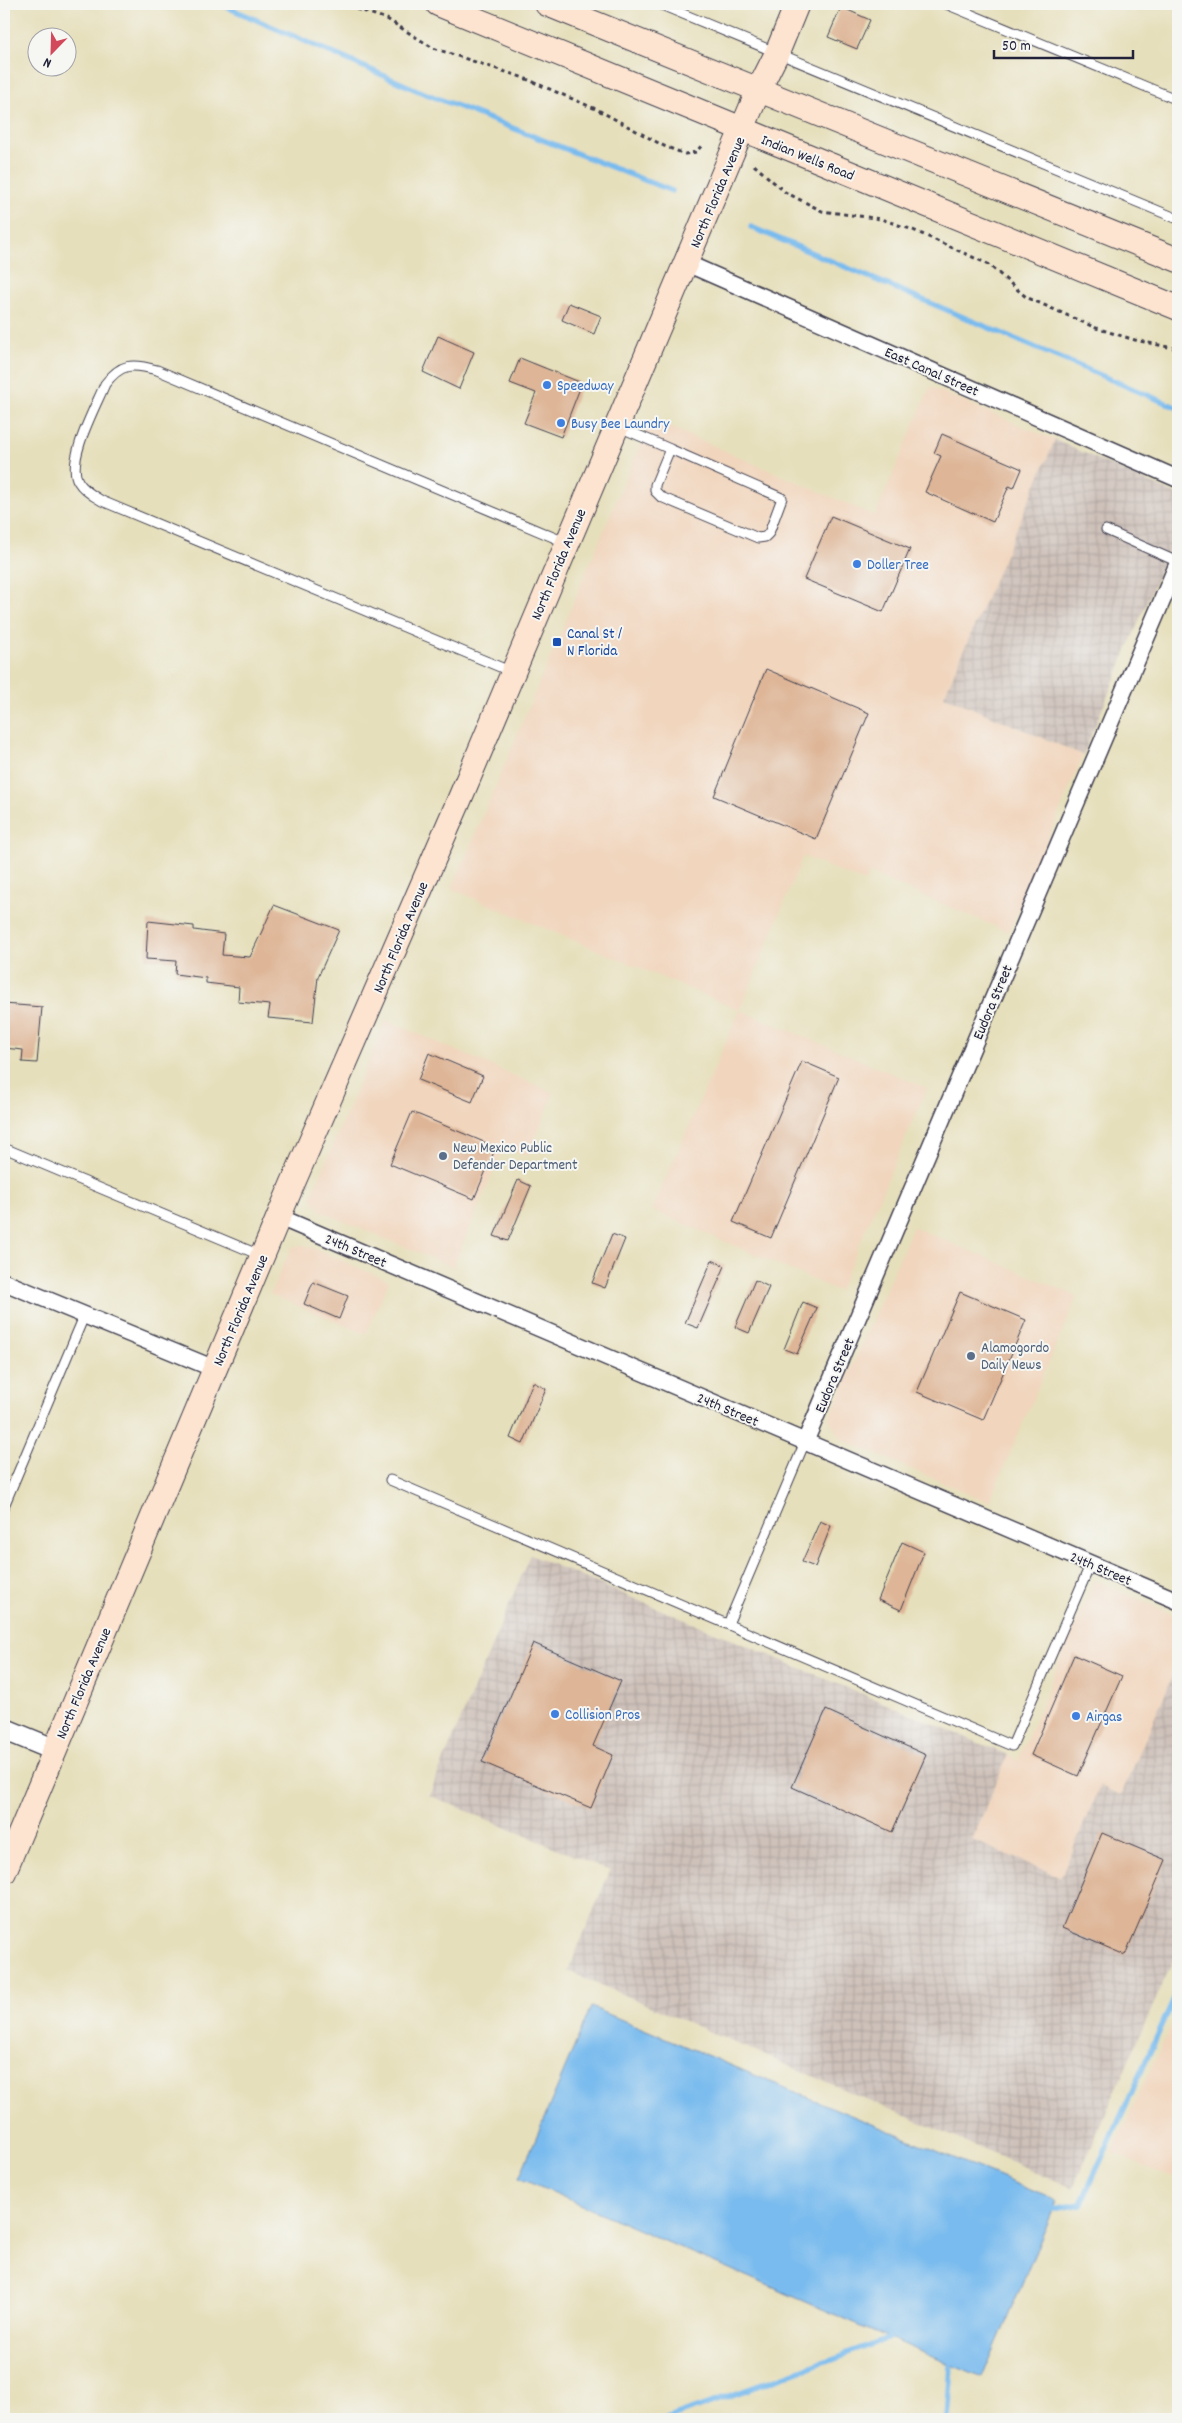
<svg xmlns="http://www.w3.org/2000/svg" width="1182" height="2423" viewBox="0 0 1182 2423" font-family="Dekko,sans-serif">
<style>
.built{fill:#f1d5bd}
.industrial{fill:url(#industrial-grid)}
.water{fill:#79bbee;stroke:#4e6e94}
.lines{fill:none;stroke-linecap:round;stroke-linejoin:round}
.stream{stroke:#79bbee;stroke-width:5.5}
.building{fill:#deb596}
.service-casing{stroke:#3f3e4e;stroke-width:11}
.minor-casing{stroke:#3f3e4e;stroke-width:19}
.tertiary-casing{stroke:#3f3e4e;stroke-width:24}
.secondary-casing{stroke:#3f3e4e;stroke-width:26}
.path{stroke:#3f3e4e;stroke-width:3;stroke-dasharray:4 4;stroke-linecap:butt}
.service{stroke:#fff;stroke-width:9}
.minor{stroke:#fff;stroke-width:16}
.tertiary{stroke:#fff;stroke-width:21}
.secondary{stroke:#fde4d0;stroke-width:24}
.shop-dot{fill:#3f7fe0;stroke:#f6f6f2;stroke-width:2}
.transit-dot{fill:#1a4fb4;stroke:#f6f6f2;stroke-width:2}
.service-dot{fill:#5c6f8a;stroke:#f6f6f2;stroke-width:2}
.labels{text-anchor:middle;stroke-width:4;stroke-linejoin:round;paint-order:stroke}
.street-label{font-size:15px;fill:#22223b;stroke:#f6f6f2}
.shop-label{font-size:15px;fill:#366cbe;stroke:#f6f6f2;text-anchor:start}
.transit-label{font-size:15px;fill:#164399;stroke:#f6f6f2;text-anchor:start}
.service-label{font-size:15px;fill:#4e5e75;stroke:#f6f6f2;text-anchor:start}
</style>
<defs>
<pattern id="industrial-grid" width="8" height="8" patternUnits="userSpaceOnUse" patternTransform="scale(1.25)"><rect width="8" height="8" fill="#cec1ba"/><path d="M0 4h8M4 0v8" fill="none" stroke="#b1a6a1"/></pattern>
</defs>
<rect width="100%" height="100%" fill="#f6f6f2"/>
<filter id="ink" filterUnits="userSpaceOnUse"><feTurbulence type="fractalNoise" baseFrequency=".02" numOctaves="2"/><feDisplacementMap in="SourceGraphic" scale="10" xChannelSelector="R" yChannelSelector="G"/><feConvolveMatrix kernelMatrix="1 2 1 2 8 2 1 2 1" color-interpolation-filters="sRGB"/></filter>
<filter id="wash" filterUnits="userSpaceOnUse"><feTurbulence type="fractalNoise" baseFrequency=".0096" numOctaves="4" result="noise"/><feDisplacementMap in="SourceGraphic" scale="20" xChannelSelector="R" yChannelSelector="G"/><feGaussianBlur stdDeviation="1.12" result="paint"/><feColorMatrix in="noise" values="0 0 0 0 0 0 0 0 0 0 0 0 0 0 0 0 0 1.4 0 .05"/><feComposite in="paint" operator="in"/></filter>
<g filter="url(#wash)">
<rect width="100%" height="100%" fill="#e6dfbb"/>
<!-- built -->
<g class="built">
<polygon points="930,387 1055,440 944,696 1083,755 1009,932 869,873 865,882 803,856 740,1010 927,1088 839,1291 652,1210 740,1010 452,889 651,419 875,516"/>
<polygon points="386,1020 554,1093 528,1156 504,1146 453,1267 322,1212 311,1197"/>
<polygon points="913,1227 1077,1296 989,1502 843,1440 829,1419"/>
<polygon points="305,1245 389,1281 366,1334 270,1294 292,1247"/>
<polygon points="1094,1580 1178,1617 1178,1664 1121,1795 1100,1786 1061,1877 972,1840 1008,1755 1018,1760"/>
<polygon points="1178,2011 1178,2180 1111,2153"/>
</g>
<!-- industrial -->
<g class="industrial">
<polygon points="1055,440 1178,495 1178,528 1083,755 944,696"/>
<polygon points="530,1555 1008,1755 972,1840 1061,1877 1100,1786 1121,1795 1178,1664 1178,1949 1073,2188 568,1971 610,1871 429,1795"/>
</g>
<!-- water -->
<polygon class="water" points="591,2007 1057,2201 982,2378 519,2178"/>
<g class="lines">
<!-- stream -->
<g class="stream">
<polyline points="220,4 419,91 672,191"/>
<polyline points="751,227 1178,408"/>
<polyline points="1053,2209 1081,2204 1178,1990"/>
<polyline points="666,2419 889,2338"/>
<polyline points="947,2419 951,2365"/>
</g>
</g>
<g id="blocks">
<!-- building -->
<g class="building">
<polygon points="841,7 870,20 857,49 828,37"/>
<polygon points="569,303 601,316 594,334 562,320"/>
<polygon points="438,336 474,352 459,389 423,372"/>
<polygon points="520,358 582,383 561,437 524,423 536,393 510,383"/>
<polygon points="942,434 1022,469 1014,488 1009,486 993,522 925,492 941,456 934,453"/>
<polygon points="831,516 910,549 883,612 804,579"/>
<polygon points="766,669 869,713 816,839 714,796"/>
<polygon points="274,905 339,930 318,977 313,1022 268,1018 270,1005 238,1002 239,987 206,983 206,978 175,974 176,961 146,959 148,921 194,926 194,930 224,934 222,955 250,957"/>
<polygon points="4,1004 42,1007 37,1063 22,1062 23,1050 4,1048"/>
<polygon points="429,1053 483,1076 472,1102 418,1080"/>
<polygon points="802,1061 839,1077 771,1238 733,1222"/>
<polygon points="412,1112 496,1147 474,1199 390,1164"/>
<polygon points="518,1180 531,1186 508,1241 494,1236"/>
<polygon points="612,1234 625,1239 605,1288 592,1283"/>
<polygon points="712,1260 725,1266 698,1328 685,1323"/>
<polygon points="755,1280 769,1287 749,1333 735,1327"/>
<polygon points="313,1282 348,1296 339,1319 304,1304"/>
<polygon points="960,1292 1026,1320 983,1420 917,1392"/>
<polygon points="803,1302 817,1308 797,1354 784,1349"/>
<polygon points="533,1382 546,1389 523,1444 510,1438"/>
<polygon points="820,1521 831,1526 815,1567 802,1562"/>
<polygon points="902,1542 924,1552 901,1610 878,1600"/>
<polygon points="533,1643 621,1681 593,1746 613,1755 591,1808 482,1762"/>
<polygon points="1074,1655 1122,1676 1078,1776 1031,1755"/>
<polygon points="826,1710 926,1755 892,1832 792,1787"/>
<polygon points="1102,1833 1166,1860 1125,1955 1062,1928"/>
</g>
</g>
</g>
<g filter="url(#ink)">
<use href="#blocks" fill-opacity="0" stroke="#3f3e4e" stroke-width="1"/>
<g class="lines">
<defs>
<g id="service">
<polyline points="659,4 1178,219"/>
<polyline points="946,4 1178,100"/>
<polyline points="617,426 670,449 655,485 655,491 661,497 758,538 765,537 769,533 782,498 670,449"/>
<polyline points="1106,530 1178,562"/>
<path d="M512,672L102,501C93,496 83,490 78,481C66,460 96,406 105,384C121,363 132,363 157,370L567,543"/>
<polyline points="4,1148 262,1256"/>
<polyline points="390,1480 1012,1746 1091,1563"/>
<polyline points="4,1506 85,1314"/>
<polyline points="728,1624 805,1442"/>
</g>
<g id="minor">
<polyline points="686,263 1178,479"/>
<polyline points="279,1217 1178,1601"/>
<polyline points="4,1282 215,1369"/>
<polyline points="805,1442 1178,563"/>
</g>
<polyline id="tertiary" points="4,1729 55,1750"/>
<g id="secondary">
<polyline points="438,4 1178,308"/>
<polyline points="547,4 1178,260"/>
<polyline points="4,1872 292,1185 458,803 759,89 777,53 797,4"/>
</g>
</defs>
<!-- service casing -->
<use href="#service" class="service-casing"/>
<!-- minor casing -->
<use href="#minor" class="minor-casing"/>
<!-- tertiary casing -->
<use href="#tertiary" class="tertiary-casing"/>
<!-- secondary casing -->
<use href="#secondary" class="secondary-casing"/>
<!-- path -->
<g class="path">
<polyline points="341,4 387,19 433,48 524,78 598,110 664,146 685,154 696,152 704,143"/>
<polyline points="754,165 785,192 822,211 881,219 913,230 988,264 1026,297 1096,328 1135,340 1178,349"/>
</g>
<!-- service -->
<use href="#service" class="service"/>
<!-- minor -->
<use href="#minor" class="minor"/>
<!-- tertiary -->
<use href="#tertiary" class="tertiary"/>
<!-- secondary -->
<use href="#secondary" class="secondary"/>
</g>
</g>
<!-- markers -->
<g class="shop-dot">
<circle cx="547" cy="385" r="5"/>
<circle cx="561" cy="423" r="5"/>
<circle cx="857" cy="564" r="5"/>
<circle cx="555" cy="1714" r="5"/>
<circle cx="1076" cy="1716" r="5"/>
</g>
<rect class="transit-dot" x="552" y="637" width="10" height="10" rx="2.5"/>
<g class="service-dot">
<circle cx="443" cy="1156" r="5"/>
<circle cx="971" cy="1356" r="5"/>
</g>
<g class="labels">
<!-- street labels -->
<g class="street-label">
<text transform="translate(808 157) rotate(22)" y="5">Indian Wells Road</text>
<text transform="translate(717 192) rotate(-67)" y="5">North Florida Avenue</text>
<text transform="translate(932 371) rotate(24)" y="5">East Canal Street</text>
<text transform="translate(558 564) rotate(-67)" y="5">North Florida Avenue</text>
<text transform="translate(400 937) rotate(-67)" y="5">North Florida Avenue</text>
<text transform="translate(992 1002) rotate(-67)" y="5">Eudora Street</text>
<text transform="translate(356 1250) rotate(23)" y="5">24th Street</text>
<text transform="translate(240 1310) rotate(-67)" y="5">North Florida Avenue</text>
<text transform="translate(834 1375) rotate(-67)" y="5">Eudora Street</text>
<text transform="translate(728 1409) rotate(23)" y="5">24th Street</text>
<text transform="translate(1101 1568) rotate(23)" y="5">24th Street</text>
<text transform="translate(83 1683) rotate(-67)" y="5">North Florida Avenue</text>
</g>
<!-- shop labels -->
<g class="shop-label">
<text x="557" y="390">Speedway</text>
<text x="571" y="428">Busy Bee Laundry</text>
<text x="867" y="569">Doller Tree</text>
<text x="565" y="1719">Collision Pros</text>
<text x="1086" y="1721">Airgas</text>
</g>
<!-- transit labels -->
<g class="transit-label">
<text x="567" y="638">Canal St /<tspan x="567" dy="17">N Florida</tspan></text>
</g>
<!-- service labels -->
<g class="service-label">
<text x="453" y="1152">New Mexico Public<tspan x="453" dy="17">Defender Department</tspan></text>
<text x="981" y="1352">Alamogordo<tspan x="981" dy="17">Daily News</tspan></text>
</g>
</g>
<!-- margin -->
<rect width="1182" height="2423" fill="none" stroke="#f6f6f2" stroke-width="20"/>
<!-- north arrow -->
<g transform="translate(52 52) rotate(203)"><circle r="24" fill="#f6f6f2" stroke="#a1a1a9"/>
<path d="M0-4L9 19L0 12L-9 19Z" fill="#d1495b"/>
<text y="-8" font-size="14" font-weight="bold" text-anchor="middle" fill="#22223b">N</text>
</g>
<!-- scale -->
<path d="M994 50v8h139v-8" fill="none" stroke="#22223b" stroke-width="2.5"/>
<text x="1002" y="50" font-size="15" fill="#22223b" stroke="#f6f6f2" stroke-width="4" paint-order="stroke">50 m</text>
</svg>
